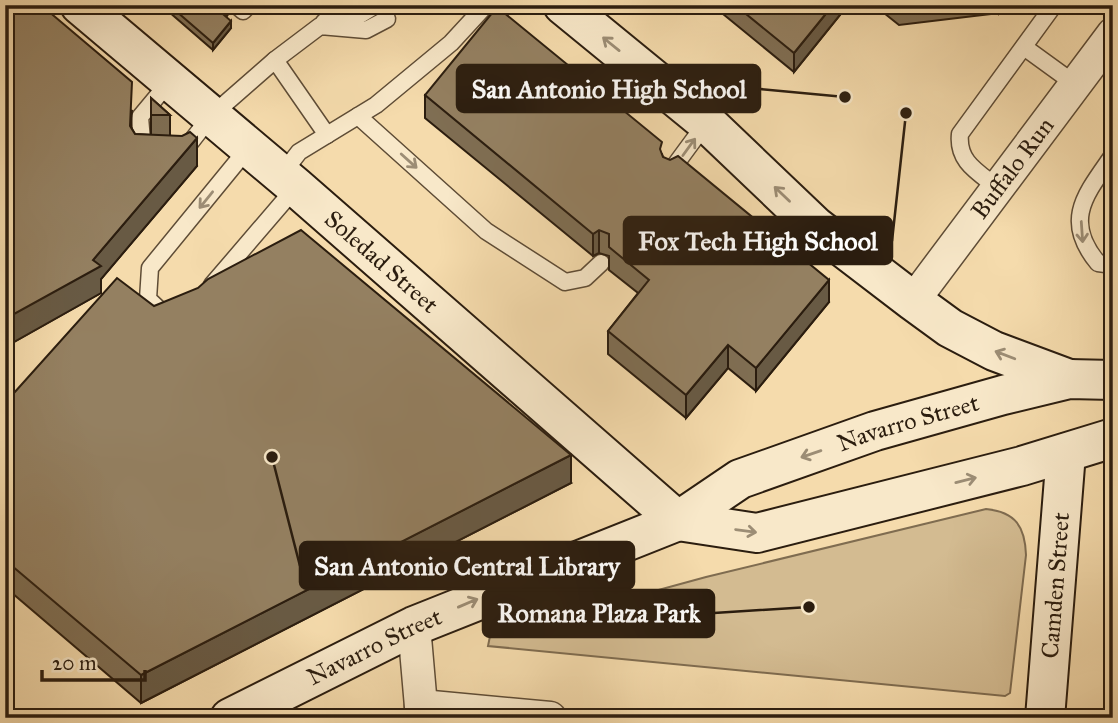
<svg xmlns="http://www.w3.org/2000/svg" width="1118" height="723" viewBox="0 0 1118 723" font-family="'IM FELL Great Primer',serif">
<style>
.green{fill:#d3bb91;stroke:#7f6c50;stroke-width:2}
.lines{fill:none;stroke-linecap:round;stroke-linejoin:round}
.lane-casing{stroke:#5e4c36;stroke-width:19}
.street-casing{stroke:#5e4c36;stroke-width:35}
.secondary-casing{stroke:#2b1d0f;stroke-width:42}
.lane{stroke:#f8e8c9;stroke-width:16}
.street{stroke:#f8e8c9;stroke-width:32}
.secondary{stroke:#f8e8c9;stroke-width:38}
.wall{fill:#7f6e53;stroke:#2b1d0f;stroke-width:2}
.shaded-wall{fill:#685a44;stroke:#2b1d0f;stroke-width:2}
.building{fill:#948061;stroke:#2b1d0f;stroke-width:2}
.oneway{stroke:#9c8d75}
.labels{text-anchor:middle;stroke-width:5;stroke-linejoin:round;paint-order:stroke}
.street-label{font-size:24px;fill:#2b1d0f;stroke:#f8e8c9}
.leader{fill:none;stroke:#2b1d0f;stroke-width:2.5}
.callout-dot{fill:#2b1d0f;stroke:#f8e8c9;stroke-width:2.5}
.callout{fill:#2b1d0f;stroke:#2b1d0f;stroke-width:2.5}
.callout-label{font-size:26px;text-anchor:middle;font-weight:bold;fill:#fff}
</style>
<rect width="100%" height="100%" fill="#f5dbac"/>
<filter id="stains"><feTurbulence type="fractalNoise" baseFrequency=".00286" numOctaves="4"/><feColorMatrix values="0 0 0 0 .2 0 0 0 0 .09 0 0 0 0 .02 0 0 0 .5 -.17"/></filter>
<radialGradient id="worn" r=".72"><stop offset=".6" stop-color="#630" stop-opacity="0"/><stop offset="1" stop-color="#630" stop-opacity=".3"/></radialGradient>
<!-- green -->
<path class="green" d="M986,509C1016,512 1025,527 1026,555L1010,693L1005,696L488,646L490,636L706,577Z"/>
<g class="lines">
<defs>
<g id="lane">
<polyline points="236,5 243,11 249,5"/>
<polyline points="324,22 346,5"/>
<polyline points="336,22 355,18 373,7"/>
<polyline points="1024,47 1075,84"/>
<polyline points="275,60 320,26 366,30 387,19"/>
<polyline points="358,116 486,231 565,282 585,278 601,263"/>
<polyline points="183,152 211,116 275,60 327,135"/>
<polyline points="143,153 140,117 170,81"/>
<path d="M1113,155C1086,194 1062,220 1098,263L1113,265"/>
<polyline points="670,172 706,123"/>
<polyline points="282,174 299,152 376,105 451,43 486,5"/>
<path d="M998,188C978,172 957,162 960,134L1054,5"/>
<polyline points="212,285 296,187"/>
<polyline points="173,313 166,316 148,299 150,268 249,147"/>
</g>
<g id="street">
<path id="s1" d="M913,301L1113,34"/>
<polyline points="414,626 422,718"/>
<polyline points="421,706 550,718"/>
</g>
<g id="secondary">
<path id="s2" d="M80,5L296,187L678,521"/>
<polyline points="563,5 706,122 815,226 913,301 950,328 994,351 1069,379"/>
<polyline points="678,521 757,533 1022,466 1113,438"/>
<path id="s3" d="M230,718L414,626L678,521L740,479L875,431L1003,395L1069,379L1113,380"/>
<path id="s4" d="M1045,718L1066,453"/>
</g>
</defs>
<!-- lane casing -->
<use href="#lane" class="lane-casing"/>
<!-- street casing -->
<use href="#street" class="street-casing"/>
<!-- secondary casing -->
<use href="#secondary" class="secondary-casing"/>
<!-- lane -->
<use href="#lane" class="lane"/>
<!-- street -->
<use href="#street" class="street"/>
<!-- secondary -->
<use href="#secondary" class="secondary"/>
</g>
<!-- wall -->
<g class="wall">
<polygon points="161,5 229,5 229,13 226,17 231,28 213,50"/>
<polygon points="712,5 848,5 794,72"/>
<polygon points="874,5 1005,5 999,13 899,25"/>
<polygon points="425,95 662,154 663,157 829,302 756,391 728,368 686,418 608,354 608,331 638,293 609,270 609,256 599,253 593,256 425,118"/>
<polygon points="151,98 170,115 170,135 197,166 101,279 101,293 5,347 132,110 131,127 135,134 151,135"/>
<polygon points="154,306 571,483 141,703 5,587 5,403"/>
</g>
<!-- shaded-wall -->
<g class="shaded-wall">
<polygon points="833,5 848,5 794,72 794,53"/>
<polygon points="999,5 1005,5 999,13"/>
<polygon points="229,6 229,13 223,21 223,14"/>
<polygon points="231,21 231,28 213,50 213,43"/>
<polygon points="197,138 197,166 101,279 101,293 5,347 5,319 93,260"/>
<polygon points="599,230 599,253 593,256 593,234"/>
<polygon points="829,280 829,302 756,391 756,368"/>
<polygon points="728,345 728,368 686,418 686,395"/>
<polygon points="571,455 571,483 141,703 141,675"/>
</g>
<!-- building -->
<g class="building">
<polygon points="5,5 41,5 132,82 130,126 135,134 182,136 190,132 197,138 93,260 101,266 5,319"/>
<polygon points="169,5 229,5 229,6 223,14 231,21 213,43"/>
<polygon points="735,5 833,5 794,53"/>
<polygon points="497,7 662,142 660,149 663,157 670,160 678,156 829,280 756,368 728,345 686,395 608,331 649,280 609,247 609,234 599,230 593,234 425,95"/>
<polygon points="151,98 170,115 151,115"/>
<polygon points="301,230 571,455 141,675 5,560 5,403 117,278 154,306 198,288 208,279"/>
</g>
<!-- one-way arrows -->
<defs><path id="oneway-shaft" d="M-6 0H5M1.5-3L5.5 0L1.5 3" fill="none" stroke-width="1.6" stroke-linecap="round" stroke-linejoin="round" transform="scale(1.75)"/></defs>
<g class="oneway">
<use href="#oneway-shaft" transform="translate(611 44) rotate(-141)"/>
<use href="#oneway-shaft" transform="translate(689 147) rotate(-54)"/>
<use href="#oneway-shaft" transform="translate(409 161) rotate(42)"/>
<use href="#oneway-shaft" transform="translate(782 194) rotate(-136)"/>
<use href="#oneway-shaft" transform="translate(206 200) rotate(129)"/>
<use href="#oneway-shaft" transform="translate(1082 232) rotate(86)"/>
<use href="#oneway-shaft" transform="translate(1005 355) rotate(-159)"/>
<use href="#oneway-shaft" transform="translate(811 454) rotate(161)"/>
<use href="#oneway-shaft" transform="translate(966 480) rotate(-14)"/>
<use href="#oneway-shaft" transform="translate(746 531) rotate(8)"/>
<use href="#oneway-shaft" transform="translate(468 603) rotate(-23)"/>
</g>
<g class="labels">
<!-- street labels -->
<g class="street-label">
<text dy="8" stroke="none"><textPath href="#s1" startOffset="166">Buffalo Run</textPath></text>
<text dy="8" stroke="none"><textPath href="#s2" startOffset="396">Soledad Street</textPath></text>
<text dy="8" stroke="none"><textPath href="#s3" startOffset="742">Navarro Street</textPath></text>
<text dy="8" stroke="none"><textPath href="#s4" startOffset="133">Camden Street</textPath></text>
<text dy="8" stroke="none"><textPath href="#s3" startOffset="161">Navarro Street</textPath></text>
</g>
</g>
<!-- callouts -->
<path class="leader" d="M845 97L760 89M906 113L892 241M272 457L300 566M809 607L714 613"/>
<g class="callout-dot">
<circle cx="845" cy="97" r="7"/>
<circle cx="906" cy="113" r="7"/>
<circle cx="272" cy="457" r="7"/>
<circle cx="809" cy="607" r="7"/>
</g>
<g class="callout">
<rect x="457" y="65" width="303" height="47" rx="7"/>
<rect x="624" y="217" width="268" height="47" rx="7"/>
<rect x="300" y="542" width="334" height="47" rx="7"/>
<rect x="483" y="590" width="231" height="47" rx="7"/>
</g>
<g class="callout-label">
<text x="609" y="98">San Antonio High School</text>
<text x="758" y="250">Fox Tech High School</text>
<text x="467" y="575">San Antonio Central Library</text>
<text x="599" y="622">Romana Plaza Park</text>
</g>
<!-- margin -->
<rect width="1118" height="723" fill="none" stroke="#f5dbac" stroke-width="28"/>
<rect x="7" y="7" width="1104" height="709" fill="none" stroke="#2b1d0f" stroke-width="3.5"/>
<rect x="14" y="14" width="1090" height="695" fill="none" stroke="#2b1d0f" stroke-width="2"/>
<!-- scale -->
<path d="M42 670v10h103v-10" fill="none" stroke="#2b1d0f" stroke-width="3.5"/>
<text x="52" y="670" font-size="21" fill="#2b1d0f" stroke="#f8e8c9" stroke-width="5" paint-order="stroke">20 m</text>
<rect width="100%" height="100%" filter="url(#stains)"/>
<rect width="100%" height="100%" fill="url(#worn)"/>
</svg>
